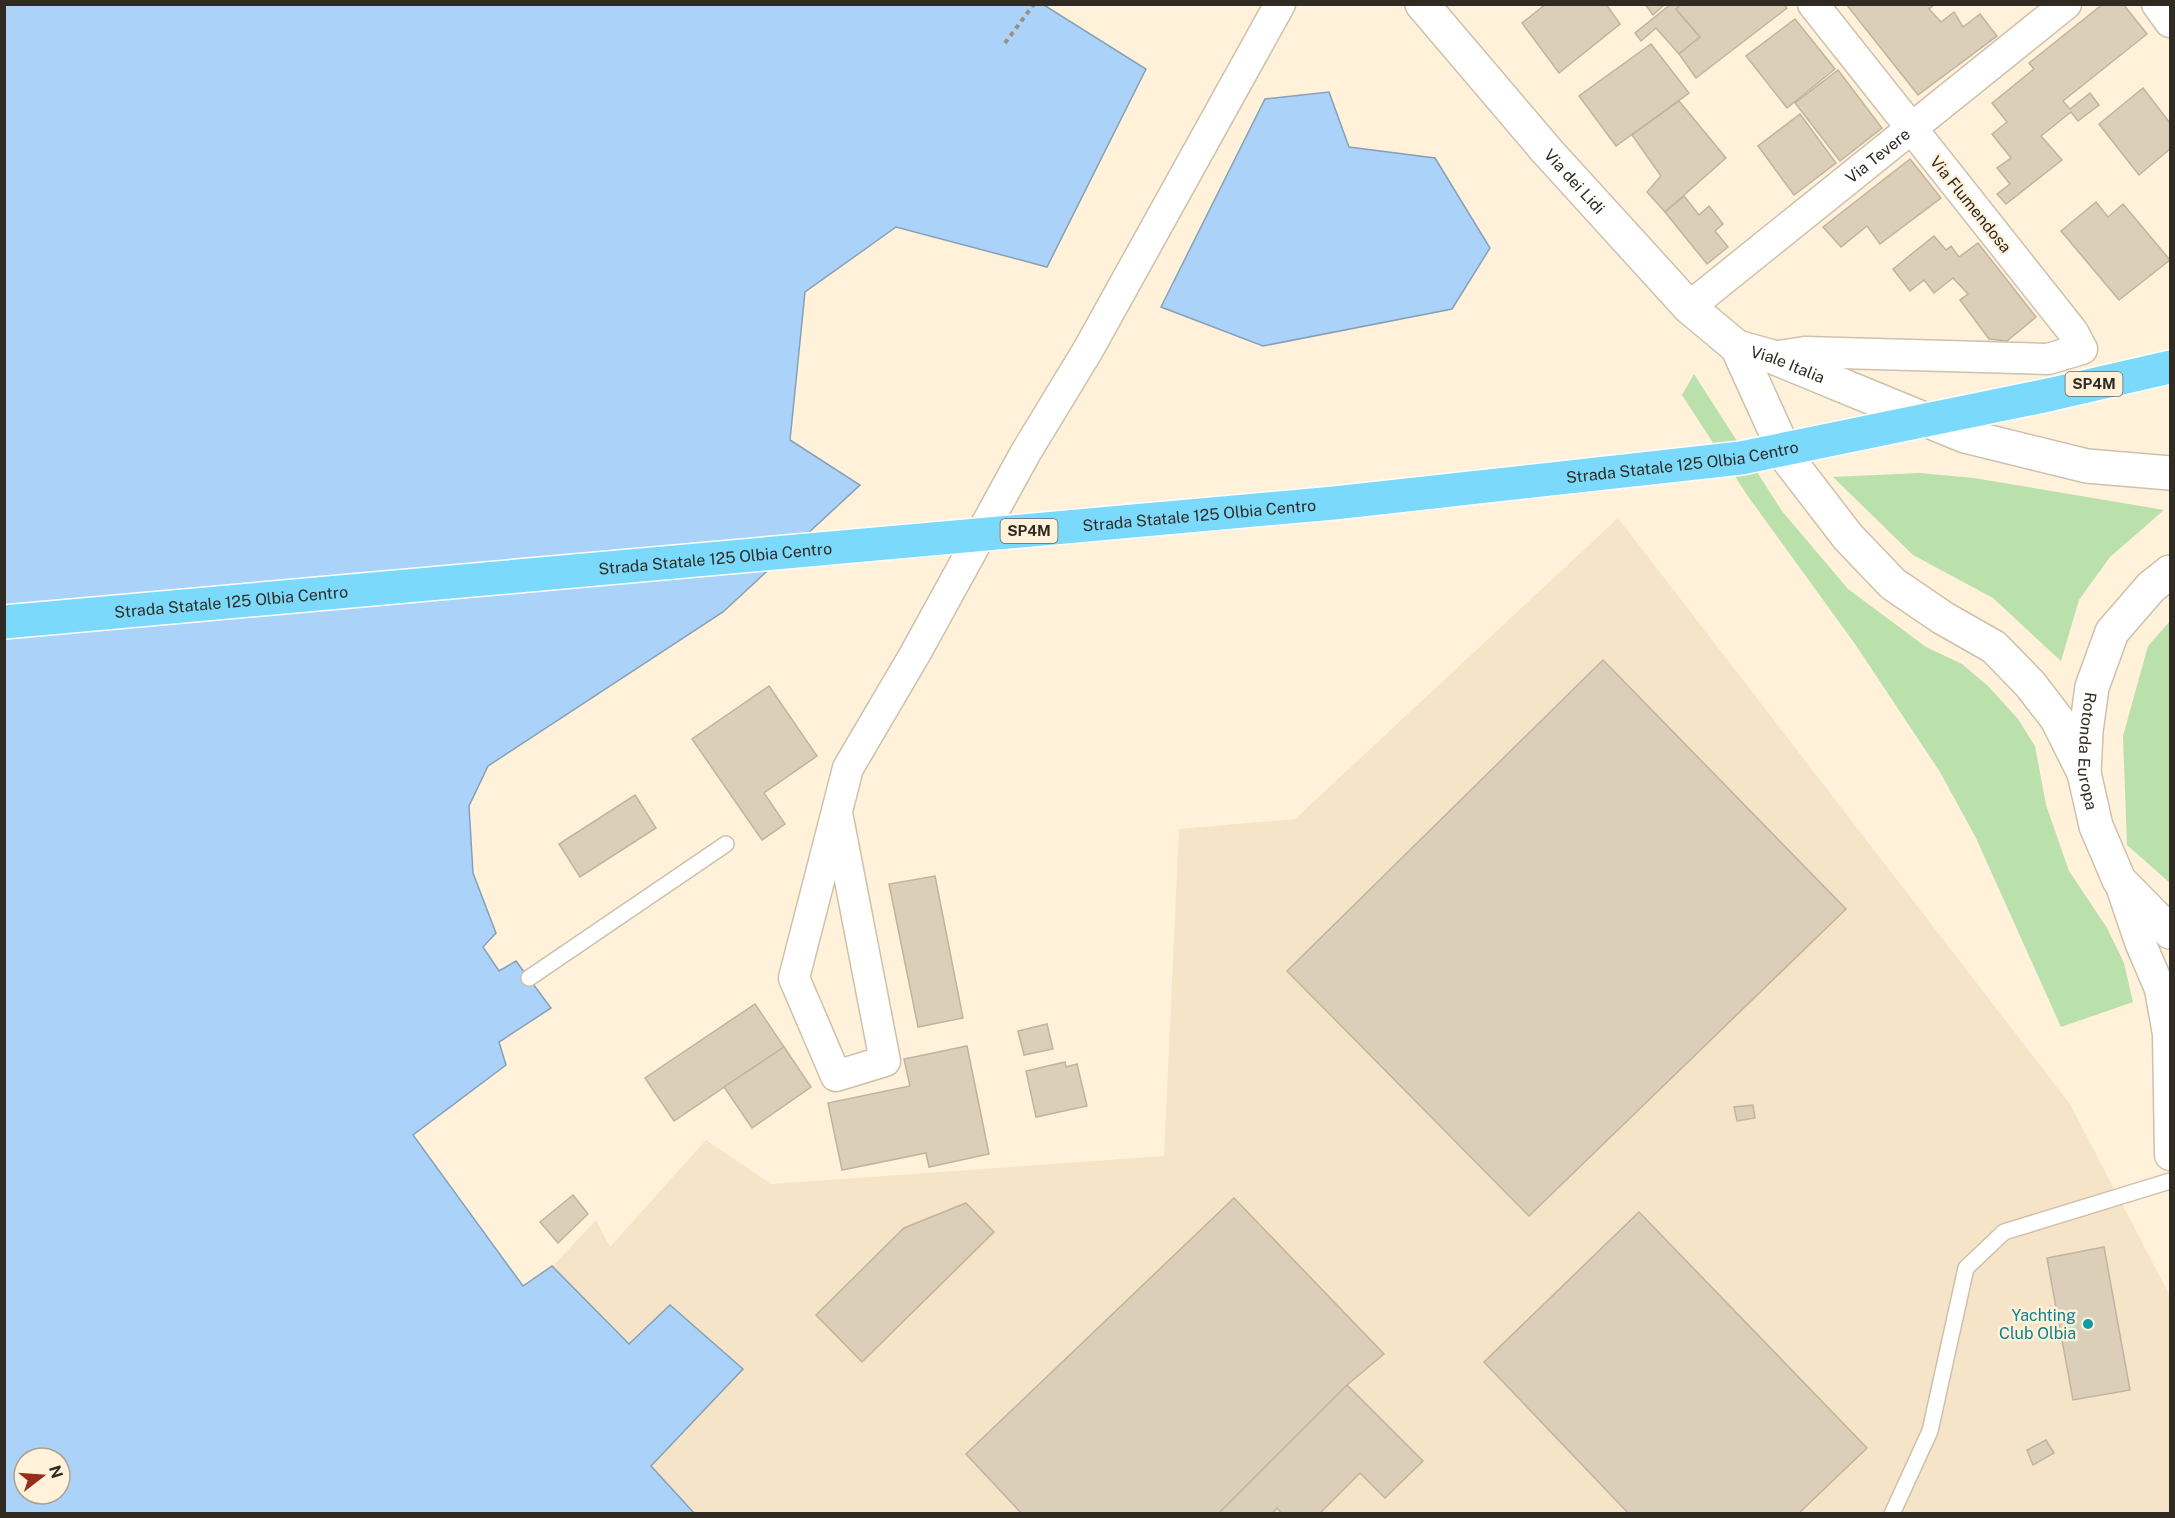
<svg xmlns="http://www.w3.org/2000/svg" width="2175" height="1518" viewBox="0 0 2175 1518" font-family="'Public Sans',sans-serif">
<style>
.built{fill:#f6e4c8}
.green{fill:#bae0ac}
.water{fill:#abd3f9;stroke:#86a0b8;stroke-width:1.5;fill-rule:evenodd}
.building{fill:#dccfb9;stroke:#c1b39e;stroke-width:1.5}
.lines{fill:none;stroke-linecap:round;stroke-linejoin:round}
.lane-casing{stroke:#cec1ab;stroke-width:18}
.street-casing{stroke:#cec1ab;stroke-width:33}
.secondary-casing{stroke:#cec1ab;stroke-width:36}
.primary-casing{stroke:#fff;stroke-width:36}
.path{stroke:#9a9181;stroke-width:4;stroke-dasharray:4.5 4.5;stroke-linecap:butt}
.lane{stroke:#fff;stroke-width:15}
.street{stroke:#fff;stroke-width:30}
.secondary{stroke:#fff;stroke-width:33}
.primary{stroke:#7bdafb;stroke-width:33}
.primary-bridge-casing{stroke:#fff;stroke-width:36;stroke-linecap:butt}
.primary-bridge{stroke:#7bdafb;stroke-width:33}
.culture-dot{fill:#0f9aa8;stroke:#fff1da;stroke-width:2}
.labels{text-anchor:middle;stroke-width:5;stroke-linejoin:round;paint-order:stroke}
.shield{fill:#fff1da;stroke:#6d6659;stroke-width:1.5}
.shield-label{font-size:15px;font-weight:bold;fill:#2f2a22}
.street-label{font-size:16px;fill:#2f2a22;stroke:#fff1da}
.culture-label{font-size:16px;fill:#0d838f;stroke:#fff1da;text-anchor:end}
</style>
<rect width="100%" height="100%" fill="#fff1da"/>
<!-- built -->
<polygon class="built" points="1618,518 2070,1104 2170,1296 2170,1513 694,1513 650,1466 743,1369 629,1344 553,1266 596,1220 610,1247 706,1140 771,1184 1164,1156 1179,829 1295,819"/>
<!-- green -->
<g class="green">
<polygon points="1694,374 1782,511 1848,589 1926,647 1962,664 1988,686 2018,719 2035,746 2046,805 2069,871 2107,928 2124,963 2133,1002 2061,1027 1976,838 1940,772 1855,644 1747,495 1682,395"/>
<polygon points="1919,473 1974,478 2164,510 2110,557 2079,600 2061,661 1993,598 1913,555 1833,477"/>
<polygon points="2170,621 2170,883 2127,845 2123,736 2148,646"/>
</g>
<!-- water -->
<g class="water">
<path d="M5,5H1044L1146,69L1047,267L896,227L805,292L790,440L860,485L723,612L488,766L469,806L473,873L496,933L483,947L499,971L516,961L551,1008L499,1042L506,1065L413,1135L523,1286L552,1266L629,1344L670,1305L743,1369L651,1466L694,1513L5,1514ZM24,1458H60V1494H24Z"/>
<polygon points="1329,92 1349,147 1435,158 1490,248 1452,309 1263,346 1161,307 1265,99"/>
</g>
<!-- building -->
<g class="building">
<polygon points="1546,4 1606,4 1620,24 1559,73 1522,23"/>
<polygon points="1645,4 1665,4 1653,15"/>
<polygon points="1671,4 1682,4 1676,9 1700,37 1679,54 1656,28 1641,41 1635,33"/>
<polygon points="1682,4 1784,4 1787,8 1696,78 1679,54 1700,37 1676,9"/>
<polygon points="1846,4 1935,4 1929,9 1941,22 1954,12 1963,27 1980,14 1997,36 1918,95"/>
<polygon points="2103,4 2123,4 2147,34 2063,101 2070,109 2090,93 2099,105 2078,121 2071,112 2041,136 2062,160 2006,204 1997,194 2010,184 1997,168 2011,158 1992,134 2007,122 1992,103 2034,69 2029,63"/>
<polygon points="1795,19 1835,69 1787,108 1746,56"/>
<polygon points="1651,44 1689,93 1616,146 1579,96"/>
<polygon points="1838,70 1882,128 1840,161 1795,103"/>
<polygon points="2143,88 2170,123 2170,149 2139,175 2099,124"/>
<polygon points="1679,101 1726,158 1665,212 1647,192 1661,176 1632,135"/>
<polygon points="1800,114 1836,163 1794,195 1758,146"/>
<polygon points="1910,159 1941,198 1880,244 1867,226 1841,247 1823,227"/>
<polygon points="1684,196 1699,215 1709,206 1723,224 1715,231 1728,247 1707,264 1665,212"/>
<polygon points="2096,202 2108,217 2123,204 2170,260 2119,300 2061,231"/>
<polygon points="1934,236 1946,250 1951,246 1959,257 1978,243 2036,317 2007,341 1989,339 1960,300 1968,294 1953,278 1934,293 1924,280 1910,291 1893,269"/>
<polygon points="1603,660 1846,909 1529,1216 1287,971"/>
<polygon points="769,686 817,756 764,793 785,824 762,840 692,739"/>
<polygon points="635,795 656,828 580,877 559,844"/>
<polygon points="935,876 963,1018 918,1027 889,884"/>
<polygon points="755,1004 784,1047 674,1121 645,1078"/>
<polygon points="1047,1024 1053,1049 1024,1055 1018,1031"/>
<polygon points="967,1046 989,1154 929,1167 926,1153 842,1170 828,1103 910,1086 904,1059"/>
<polygon points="784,1047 811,1087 752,1128 724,1087"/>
<polygon points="1065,1062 1066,1067 1077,1064 1087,1106 1036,1117 1026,1071"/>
<polygon points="1753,1105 1755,1118 1737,1121 1734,1107"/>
<polygon points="573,1195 588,1214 558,1243 540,1222"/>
<polygon points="1234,1198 1384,1354 1347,1385 1218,1514 1022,1514 966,1454"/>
<polygon points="966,1203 994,1232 862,1362 816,1315 904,1228"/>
<polygon points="1639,1212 1867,1448 1798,1514 1629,1514 1484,1362"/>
<polygon points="2104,1247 2130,1390 2073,1400 2047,1258"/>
<polygon points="1347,1385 1423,1461 1385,1498 1360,1473 1319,1514 1282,1514 1277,1508 1272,1514 1218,1514"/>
<polygon points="2046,1440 2054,1453 2033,1465 2027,1450"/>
</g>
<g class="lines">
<defs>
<g id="lane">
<polyline points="529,978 726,844"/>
<polyline points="1892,1514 1930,1431 1966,1268 2004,1232 2170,1181"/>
</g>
<g id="street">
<polyline points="2157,4 2170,22"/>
<path id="s1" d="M1689,307L2066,4"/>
<polyline points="1773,357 1805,352 2048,359 2082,349 2073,332 1813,4"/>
<polyline points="837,813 885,1061 836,1076 794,978 848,768 915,654 1026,452 1088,350 1280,4"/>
<polyline points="2119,880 2140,942 2160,989 2168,1034 2170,1155"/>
</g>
<g id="secondary">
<path id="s2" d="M1422,4L1547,151L1689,307L1737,347L1773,357L1965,436L2087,466L2170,473"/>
<polyline points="1737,347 1788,459 1848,537 1893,584 1943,618 1994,647 2030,684 2057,719 2084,773"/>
<path id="s3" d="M2170,572L2151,587L2112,632L2092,687L2086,731L2084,773L2096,826L2119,880L2170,932"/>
</g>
<polyline id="primary" points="2048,395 2170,367"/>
</defs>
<!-- lane casing -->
<use href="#lane" class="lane-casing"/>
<!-- street casing -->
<use href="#street" class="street-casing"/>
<!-- secondary casing -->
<use href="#secondary" class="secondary-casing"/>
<!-- primary casing -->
<use href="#primary" class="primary-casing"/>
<!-- path -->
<polyline class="path" points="1005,43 1034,4"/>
<!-- lane -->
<use href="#lane" class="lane"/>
<!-- street -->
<use href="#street" class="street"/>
<!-- secondary -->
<use href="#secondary" class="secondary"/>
<!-- primary -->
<use href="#primary" class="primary"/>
<defs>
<g id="primary-bridge">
<path id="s4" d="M4,622L1334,503L1741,458L2048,395"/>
</g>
</defs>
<!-- primary-bridge casing -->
<use href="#primary-bridge" class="primary-bridge-casing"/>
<!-- primary-bridge -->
<use href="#primary-bridge" class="primary-bridge"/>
</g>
<!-- markers -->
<circle class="culture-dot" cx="2088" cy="1324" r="6"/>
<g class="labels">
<!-- shield labels -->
<g class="shield">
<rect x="2065.5" y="372" width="57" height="24" rx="4.5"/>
<rect x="1000.5" y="519" width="57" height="24" rx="4.5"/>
</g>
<g class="shield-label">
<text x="2094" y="389">SP4M</text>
<text x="1029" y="536">SP4M</text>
</g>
<!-- street labels -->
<g class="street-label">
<text dy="6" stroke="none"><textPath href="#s1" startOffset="242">Via Tevere</textPath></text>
<text dy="6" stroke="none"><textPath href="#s2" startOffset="234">Via dei Lidi</textPath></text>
<text transform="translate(1971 204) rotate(51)" y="6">Via Flumendosa</text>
<text dy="6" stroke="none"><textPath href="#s2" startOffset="520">Viale Italia</textPath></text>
<text dy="6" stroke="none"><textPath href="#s4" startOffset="1686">Strada Statale 125 Olbia Centro</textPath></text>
<text dy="6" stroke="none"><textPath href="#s4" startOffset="1200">Strada Statale 125 Olbia Centro</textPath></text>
<text dy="6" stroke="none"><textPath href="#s4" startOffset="714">Strada Statale 125 Olbia Centro</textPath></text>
<text dy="6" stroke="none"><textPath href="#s4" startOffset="228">Strada Statale 125 Olbia Centro</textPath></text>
<text dy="6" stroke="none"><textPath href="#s3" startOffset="207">Rotonda Europa</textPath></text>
</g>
<!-- culture labels -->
<g class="culture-label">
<text x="2076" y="1321">Yachting<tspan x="2076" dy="18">Club Olbia</tspan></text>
</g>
</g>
<!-- border -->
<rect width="2175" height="1518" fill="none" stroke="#2f2a22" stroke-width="12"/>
<!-- north arrow -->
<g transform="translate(42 1476) rotate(73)"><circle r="28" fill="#fff1da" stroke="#aca190" stroke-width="1.5"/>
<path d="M0-4.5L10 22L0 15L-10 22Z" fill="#972e1c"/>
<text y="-9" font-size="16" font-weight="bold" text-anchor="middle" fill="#2f2a22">N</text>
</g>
</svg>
